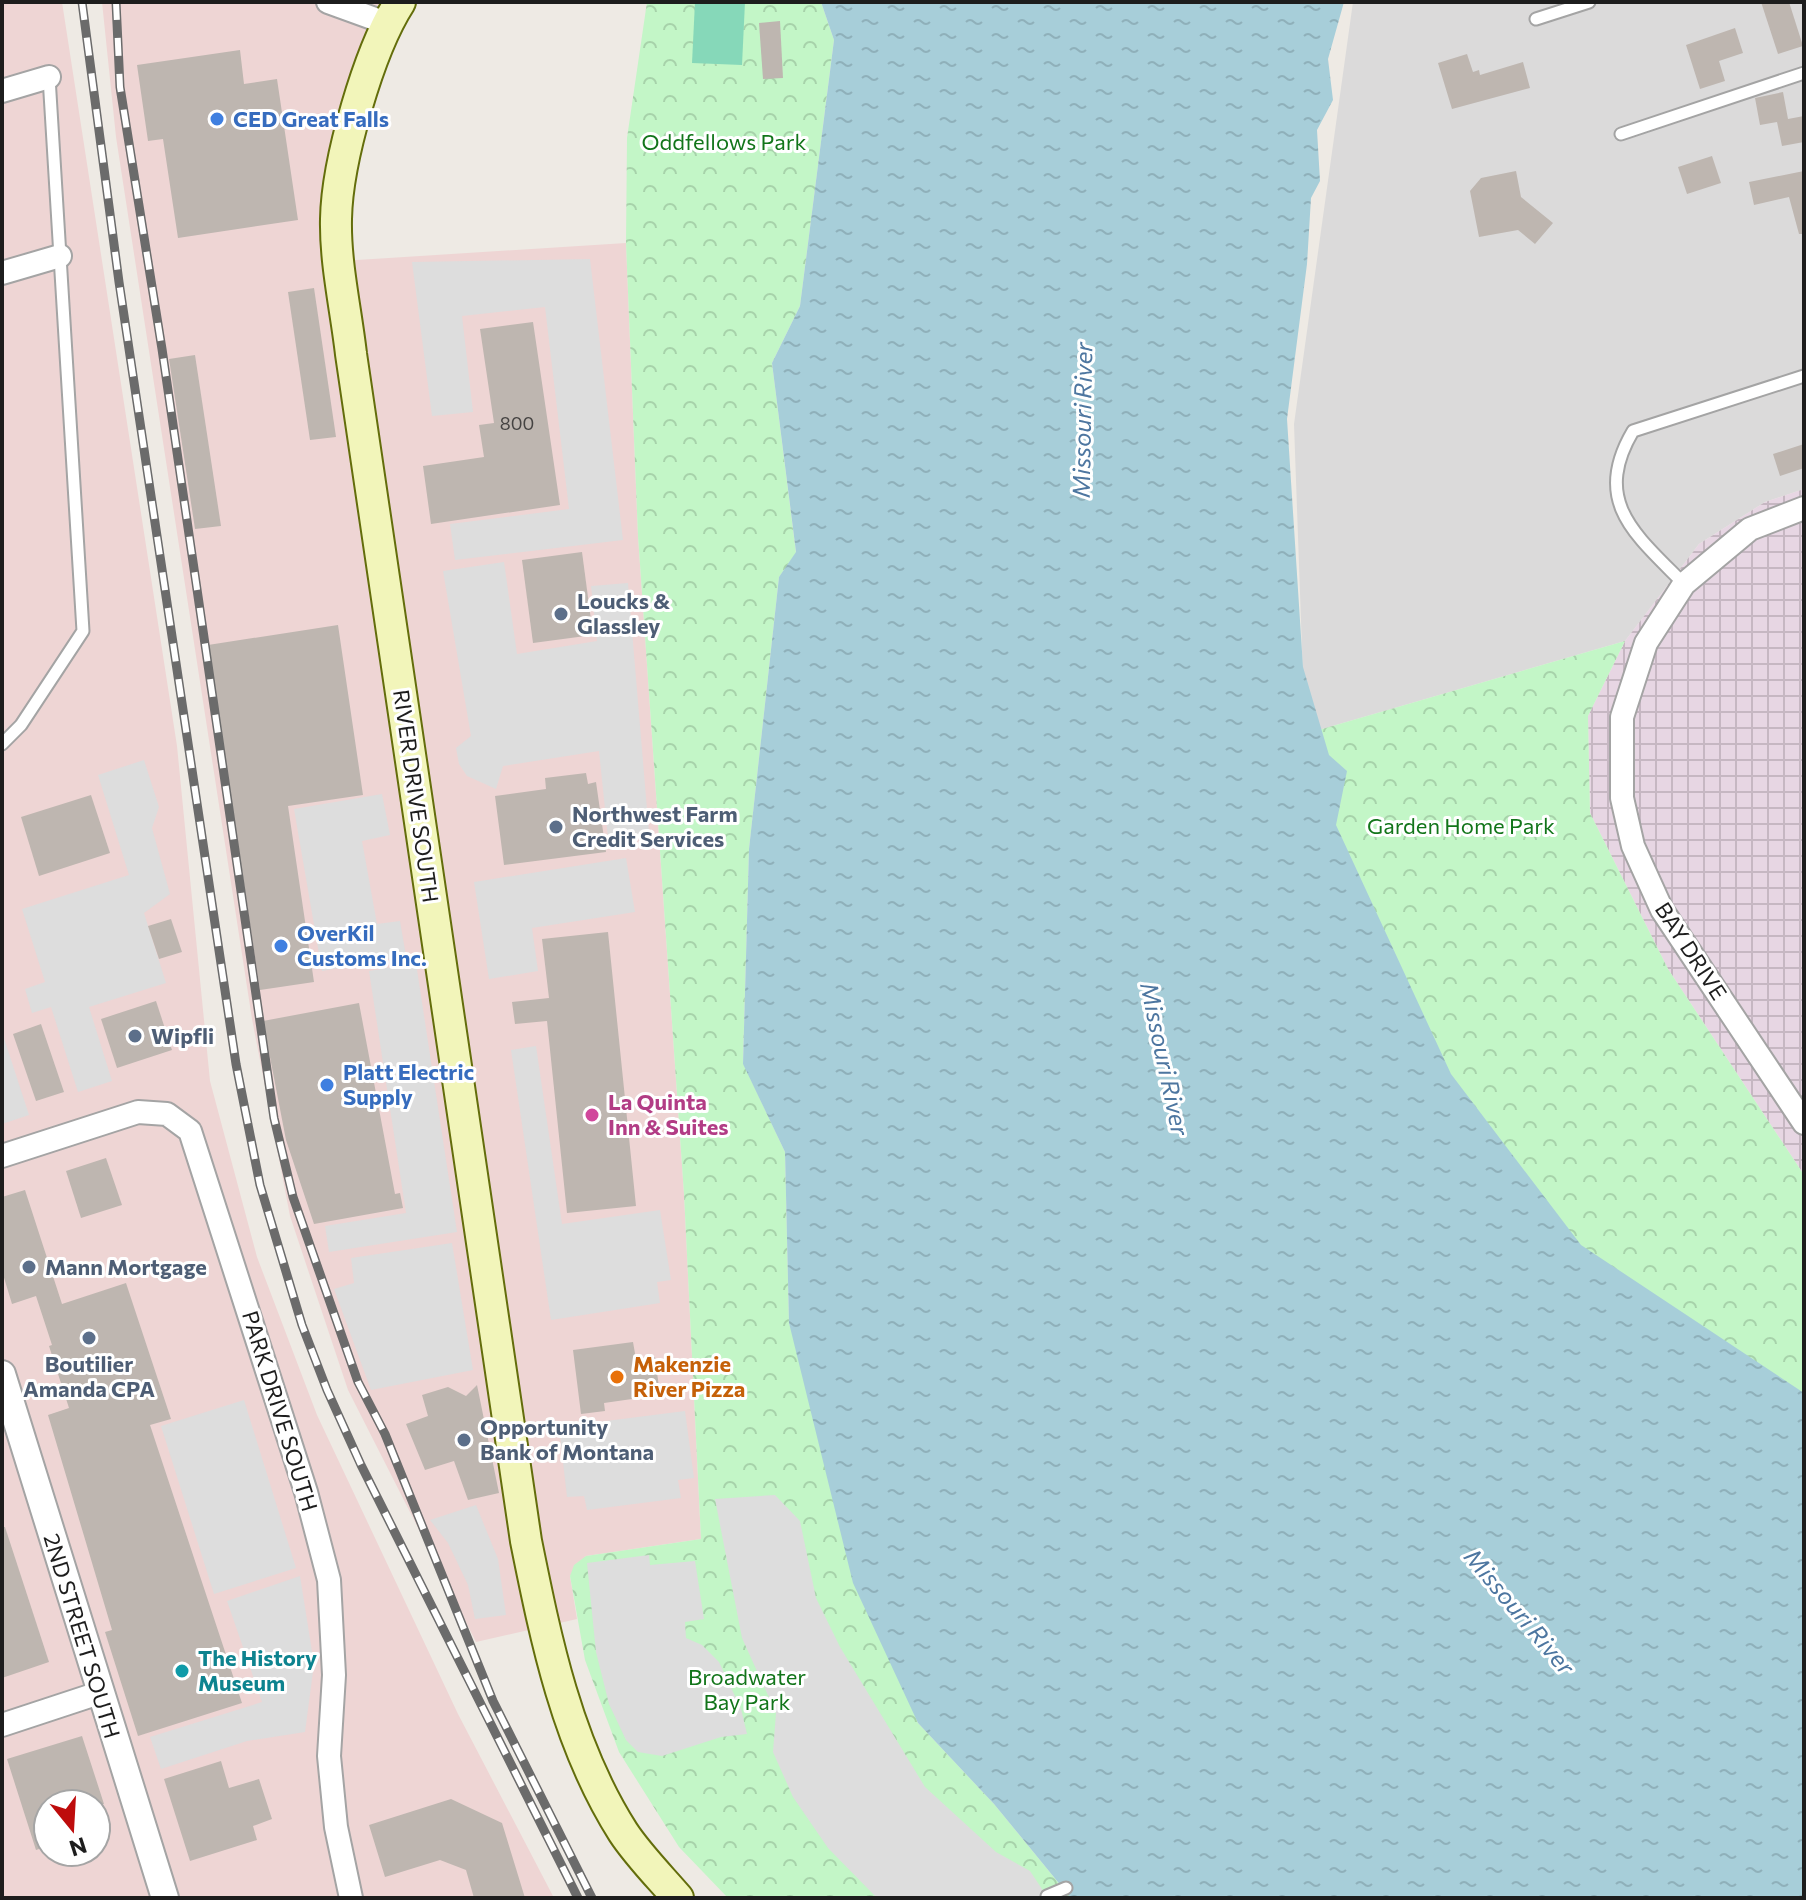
<svg xmlns="http://www.w3.org/2000/svg" width="1806" height="1900" viewBox="0 0 1806 1900" font-family="Commissioner,sans-serif">
<style>
.residential{fill:#dbdada}
.commercial{fill:#eed5d4;fill-rule:evenodd}
.industrial{fill:url(#industrial-grid)}
.park{fill:url(#park-crowns)}
.pitch{fill:#86d8b9}
.parking{fill:#ddd}
.water{fill:url(#water-ripples)}
.building{fill:#beb6b0}
.lines{fill:none;stroke-linecap:round;stroke-linejoin:round}
.service-casing{stroke:#a4a4a4;stroke-width:15}
.minor-casing{stroke:#a4a4a4;stroke-width:26}
.tertiary-casing{stroke:#a4a4a4;stroke-width:30}
.secondary-casing{stroke:#636d0b;stroke-width:34}
.service{stroke:#fff;stroke-width:11}
.minor{stroke:#fff;stroke-width:22}
.tertiary{stroke:#fff;stroke-width:26}
.secondary{stroke:#f2f5ba;stroke-width:30}
.rail-casing{stroke:#6b6b6b;stroke-width:9}
.rail{stroke:#fff;stroke-width:6;stroke-dasharray:18;stroke-linecap:butt}
.shop-dot{fill:#3f7fe0;stroke:#fff;stroke-width:3}
.service-dot{fill:#5c6f8a;stroke:#fff;stroke-width:3}
.hotel-dot{fill:#d1479c;stroke:#fff;stroke-width:3}
.food-dot{fill:#e8710a;stroke:#fff;stroke-width:3}
.culture-dot{fill:#0f9aa8;stroke:#fff;stroke-width:3}
.labels{text-anchor:middle;stroke-width:6;stroke-linejoin:round;paint-order:stroke}
.number-label{font-size:18px;fill:#454342}
.shop-label{font-size:22px;font-weight:bold;fill:#366cbe;stroke:#fff;text-anchor:start}
.park-label{font-size:22px;fill:#12751a;stroke:#fff}
.service-label{font-size:22px;font-weight:bold;fill:#4e5e75;stroke:#fff;text-anchor:start}
.street-label{font-size:22px;fill:#1d1d1d;stroke:#fff}
.hotel-label{font-size:22px;font-weight:bold;fill:#b23c85;stroke:#fff;text-anchor:start}
.food-label{font-size:22px;font-weight:bold;fill:#c56008;stroke:#fff;text-anchor:start}
.culture-label{font-size:22px;font-weight:bold;fill:#0d838f;stroke:#fff;text-anchor:start}
.water-label{font-size:24px;font-style:italic;fill:#4d76a0;stroke:#fff}
</style>
<defs>
<pattern id="industrial-grid" width="8" height="8" patternUnits="userSpaceOnUse" patternTransform="scale(2)"><rect width="8" height="8" fill="#e7d6e3"/><path d="M0 4h8M4 0v8" fill="none" stroke="#c6b7c2"/></pattern>
<pattern id="park-crowns" width="20" height="18" patternUnits="userSpaceOnUse" patternTransform="scale(2)"><rect width="20" height="18" fill="#c3f6c7"/><path d="M2 6a3 3 0 1 1 6 0M12 15a3 3 0 1 1 6 0" fill="none" stroke="#a7d2aa"/></pattern>
<pattern id="water-ripples" width="26" height="14" patternUnits="userSpaceOnUse" patternTransform="scale(2)"><rect width="26" height="14" fill="#a7ced9"/><path d="M2 4q2-2 4 0t4 0M15 11q2-2 4 0t4 0" fill="none" stroke="#8fb0ba"/></pattern>
</defs>
<rect width="100%" height="100%" fill="#eeeae4"/>
<!-- residential -->
<polygon class="residential" points="1353,2 1804,2 1804,489 1765,502 1699,544 1625,641 1305,734 1294,424"/>
<!-- commercial -->
<g class="commercial">
<path d="M2,2H62L177,746L210,1081L257,1257L317,1415L458,1714L554,1898H2ZM48,1804H96V1852H48Z"/>
<polygon points="102,2 400,2 352,121 341,261 626,243 638,536 684,1194 701,1539 586,1556 570,1576 577,1619 476,1642 348,1390 290,1216 252,1019 116,137"/>
</g>
<!-- industrial -->
<polygon class="industrial" points="1804,489 1804,1175 1668,969 1590,813 1588,716 1625,641 1699,544 1765,502"/>
<!-- park -->
<g class="park">
<polygon points="647,2 821,2 834,40 800,306 772,363 796,553 779,577 749,849 743,1063 785,1152 789,1323 918,1723 994,1804 1071,1898 728,1898 679,1847 619,1752 585,1660 570,1576 574,1565 586,1556 701,1539 684,1194 638,536 626,243 627,138"/>
<polygon points="1625,641 1588,716 1590,813 1668,969 1804,1175 1804,1416 1632,1303 1492,1168 1347,907 1305,734"/>
</g>
<!-- pitch -->
<polygon class="pitch" points="695,2 745,2 742,65 692,63"/>
<!-- parking -->
<g class="parking">
<polygon points="590,259 623,540 455,560 450,524 569,509 545,307 462,316 473,412 432,416 412,262"/>
<polygon points="504,562 517,654 597,641 591,586 628,583 649,833 608,838 599,751 503,766 496,789 467,776 459,764 456,748 471,736 443,571"/>
<polygon points="144,760 159,807 152,828 170,894 144,913 166,983 89,1007 112,1081 78,1092 51,1007 32,1013 25,989 45,982 22,909 129,875 98,775"/>
<polygon points="382,794 390,835 362,841 377,924 400,921 406,956 322,971 294,809"/>
<polygon points="626,858 635,912 532,928 538,971 489,979 474,882"/>
<polygon points="416,963 457,1232 329,1252 325,1226 406,1213 369,971"/>
<polygon points="2,1032 29,1115 2,1124"/>
<polygon points="536,1046 562,1224 660,1210 671,1280 657,1282 660,1303 551,1320 511,1050"/>
<polygon points="452,1243 473,1370 371,1390 334,1289 354,1283 351,1258"/>
<polygon points="244,1400 296,1568 214,1594 161,1426"/>
<polygon points="685,1411 694,1478 678,1480 681,1498 587,1510 584,1496 567,1497 559,1427"/>
<polygon points="775,1495 800,1521 816,1598 840,1647 925,1787 996,1852 1030,1871 1048,1898 877,1898 828,1848 793,1797 773,1752 776,1713 742,1638 715,1499"/>
<polygon points="476,1505 498,1559 506,1615 475,1619 468,1585 448,1543 430,1520"/>
<polygon points="649,1555 650,1565 695,1561 704,1619 685,1622 686,1638 702,1645 719,1662 741,1709 747,1734 721,1737 662,1756 638,1752 626,1740 609,1704 596,1652 587,1563"/>
<polygon points="300,1576 314,1664 305,1732 247,1741 161,1769 150,1737 262,1702 227,1601"/>
</g>
<!-- water -->
<polygon class="water" points="821,2 1344,2 1328,59 1333,100 1317,130 1320,181 1311,198 1307,264 1287,419 1303,667 1329,755 1347,771 1336,825 1451,1074 1581,1245 1804,1393 1804,1898 1071,1898 994,1804 918,1723 853,1583 789,1323 785,1152 743,1064 749,849 779,577 796,552 772,363 800,306 834,40"/>
<!-- building -->
<g class="building">
<polygon points="1761,2 1789,2 1803,46 1778,54"/>
<polygon points="780,21 783,78 763,79 759,23"/>
<polygon points="1735,28 1743,53 1719,61 1725,81 1700,89 1686,45"/>
<polygon points="240,50 244,84 277,79 298,220 178,238 163,139 148,141 137,65"/>
<polygon points="1467,54 1473,72 1479,70 1480,75 1523,62 1530,88 1452,109 1438,63"/>
<polygon points="1783,92 1788,119 1804,116 1804,142 1782,146 1777,122 1760,125 1755,98"/>
<polygon points="1712,156 1721,183 1687,194 1678,167"/>
<polygon points="1516,171 1521,197 1553,223 1535,244 1518,230 1479,237 1470,191 1481,178"/>
<polygon points="1804,171 1804,234 1799,234 1789,197 1754,205 1749,182"/>
<polygon points="314,288 336,437 310,440 288,292"/>
<polygon points="533,322 560,505 431,524 423,466 484,457 479,425 494,423 480,329"/>
<polygon points="195,355 221,526 195,529 169,359"/>
<polygon points="1804,444 1804,468 1780,476 1773,454"/>
<polygon points="582,552 593,635 533,643 522,560"/>
<polygon points="338,625 363,795 288,806 314,982 260,990 208,645"/>
<polygon points="586,773 588,784 596,782 606,852 504,865 495,796 546,789 545,778"/>
<polygon points="91,795 110,853 39,876 21,817"/>
<polygon points="171,919 182,952 159,959 148,926"/>
<polygon points="608,932 636,1206 567,1213 547,1021 515,1024 512,1002 549,998 542,939"/>
<polygon points="156,1001 172,1050 117,1068 101,1019"/>
<polygon points="359,1003 395,1194 400,1193 403,1208 314,1224 286,1140 263,1021"/>
<polygon points="41,1024 64,1092 36,1101 13,1034"/>
<polygon points="106,1158 122,1205 81,1218 66,1171"/>
<polygon points="25,1190 62,1304 126,1283 171,1419 150,1425 242,1703 138,1736 105,1632 112,1630 48,1415 69,1408 49,1346 52,1345 36,1296 12,1304 2,1271 2,1197"/>
<polygon points="633,1342 636,1359 655,1357 660,1395 604,1403 605,1411 581,1414 573,1350"/>
<polygon points="477,1385 499,1493 468,1500 454,1461 425,1470 406,1424 428,1416 422,1395 448,1387 466,1396"/>
<polygon points="2,1527 5,1527 49,1662 2,1678"/>
<polygon points="82,1736 104,1804 48,1804 48,1846 36,1850 7,1759"/>
<polygon points="221,1761 229,1788 259,1779 272,1819 253,1826 257,1840 190,1861 164,1779"/>
<polygon points="451,1799 502,1823 525,1898 474,1898 466,1870 440,1860 385,1877 369,1825"/>
</g>
<g class="lines">
<defs>
<g id="service">
<polyline points="1536,19 1589,2"/>
<polyline points="1621,134 1804,73"/>
<path d="M1684,584C1636,535 1591,502 1633,431L1804,376"/>
<polyline points="2,744 21,725 83,631 49,77"/>
<polyline points="1047,1896 1066,1888"/>
</g>
<g id="minor">
<polyline points="328,2 386,23"/>
<polyline points="2,91 49,77"/>
<polyline points="2,273 60,256"/>
<polyline points="1804,508 1750,529 1684,584 1646,643 1622,717 1622,798 1633,846 1662,910 1804,1123"/>
<polyline points="2,1156 138,1112 167,1114 190,1131 306,1492 329,1580 334,1675 329,1756 336,1827 351,1898"/>
<polyline points="2,1725 99,1693"/>
</g>
<polyline id="tertiary" points="2,1374 165,1898"/>
<path id="secondary" d="M400,2C369,50 337,161 336,219C335,263 346,310 351,354L526,1541C546,1640 567,1744 623,1832C638,1855 660,1877 678,1898"/>
</defs>
<!-- service casing -->
<use href="#service" class="service-casing"/>
<!-- minor casing -->
<use href="#minor" class="minor-casing"/>
<!-- tertiary casing -->
<use href="#tertiary" class="tertiary-casing"/>
<!-- secondary casing -->
<use href="#secondary" class="secondary-casing"/>
<!-- service -->
<use href="#service" class="service"/>
<!-- minor -->
<use href="#minor" class="minor"/>
<!-- tertiary -->
<use href="#tertiary" class="tertiary"/>
<!-- secondary -->
<use href="#secondary" class="secondary"/>
<defs>
<g id="rail">
<polyline points="82,2 119,282 236,1064 260,1185 302,1325 327,1390 361,1465 578,1898"/>
<polyline points="116,2 120,87 162,349 274,1118 293,1197 358,1382 385,1434 493,1701 592,1898"/>
</g>
</defs>
<!-- rail casing -->
<use href="#rail" class="rail-casing"/>
<!-- rail -->
<use href="#rail" class="rail"/>
</g>
<!-- markers -->
<g class="shop-dot">
<circle cx="217" cy="119" r="8"/>
<circle cx="281" cy="946" r="8"/>
<circle cx="327" cy="1085" r="8"/>
</g>
<g class="service-dot">
<circle cx="561" cy="614" r="8"/>
<circle cx="556" cy="827" r="8"/>
<circle cx="135" cy="1036" r="8"/>
<circle cx="29" cy="1267" r="8"/>
<circle cx="89" cy="1338" r="8"/>
<circle cx="464" cy="1440" r="8"/>
</g>
<circle class="hotel-dot" cx="592" cy="1115" r="8"/>
<circle class="food-dot" cx="617" cy="1377" r="8"/>
<circle class="culture-dot" cx="182" cy="1671" r="8"/>
<g class="labels">
<!-- number labels -->
<g class="number-label">
<text x="517" y="430">800</text>
</g>
<!-- shop labels -->
<g class="shop-label">
<text x="233" y="127">CED Great Falls</text>
<text x="297" y="941">OverKil<tspan x="297" dy="25">Customs Inc.</tspan></text>
<text x="343" y="1080">Platt Electric<tspan x="343" dy="25">Supply</tspan></text>
</g>
<!-- park labels -->
<g class="park-label">
<text x="724" y="150">Oddfellows Park</text>
<text x="1461" y="834">Garden Home Park</text>
<text x="747" y="1685">Broadwater<tspan x="747" dy="25">Bay Park</tspan></text>
</g>
<!-- service labels -->
<g class="service-label">
<text x="577" y="609">Loucks &amp;<tspan x="577" dy="25">Glassley</tspan></text>
<text x="572" y="822">Northwest Farm<tspan x="572" dy="25">Credit Services</tspan></text>
<text x="151" y="1044">Wipfli</text>
<text x="45" y="1275">Mann Mortgage</text>
<text x="89" y="1372" text-anchor="middle">Boutilier<tspan x="89" dy="25">Amanda CPA</tspan></text>
<text x="480" y="1435">Opportunity<tspan x="480" dy="25">Bank of Montana</tspan></text>
</g>
<!-- street labels -->
<g class="street-label">
<text transform="translate(416 796) rotate(82)" y="8">RIVER DRIVE SOUTH</text>
<text transform="translate(1691 951) rotate(57)" y="8">BAY DRIVE</text>
<text transform="translate(280 1411) rotate(73)" y="8">PARK DRIVE SOUTH</text>
<text transform="translate(82 1636) rotate(73)" y="8">2ND STREET SOUTH</text>
</g>
<!-- hotel labels -->
<g class="hotel-label">
<text x="608" y="1110">La Quinta<tspan x="608" dy="25">Inn &amp; Suites</tspan></text>
</g>
<!-- food labels -->
<g class="food-label">
<text x="633" y="1372">Makenzie<tspan x="633" dy="25">River Pizza</tspan></text>
</g>
<!-- culture labels -->
<g class="culture-label">
<text x="198" y="1666">The History<tspan x="198" dy="25">Museum</tspan></text>
</g>
<!-- water labels -->
<g class="water-label">
<text transform="translate(1083 420) rotate(-89)" y="8">Missouri River</text>
<text transform="translate(1164 1059) rotate(78)" y="8">Missouri River</text>
<text transform="translate(1519 1612) rotate(50)" y="8">Missouri River</text>
</g>
</g>
<!-- border -->
<rect width="1806" height="1900" fill="none" stroke="#1d1d1d" stroke-width="8"/>
<!-- north arrow -->
<g transform="translate(72 1828) rotate(162)"><circle r="38" fill="#ffffff" stroke="#a5a5a5" stroke-width="2"/>
<path d="M0-6L14 30L0 20L-14 30Z" fill="#be0c0c"/>
<text y="-12" font-size="22" font-weight="bold" text-anchor="middle" fill="#1d1d1d">N</text>
</g>
</svg>
